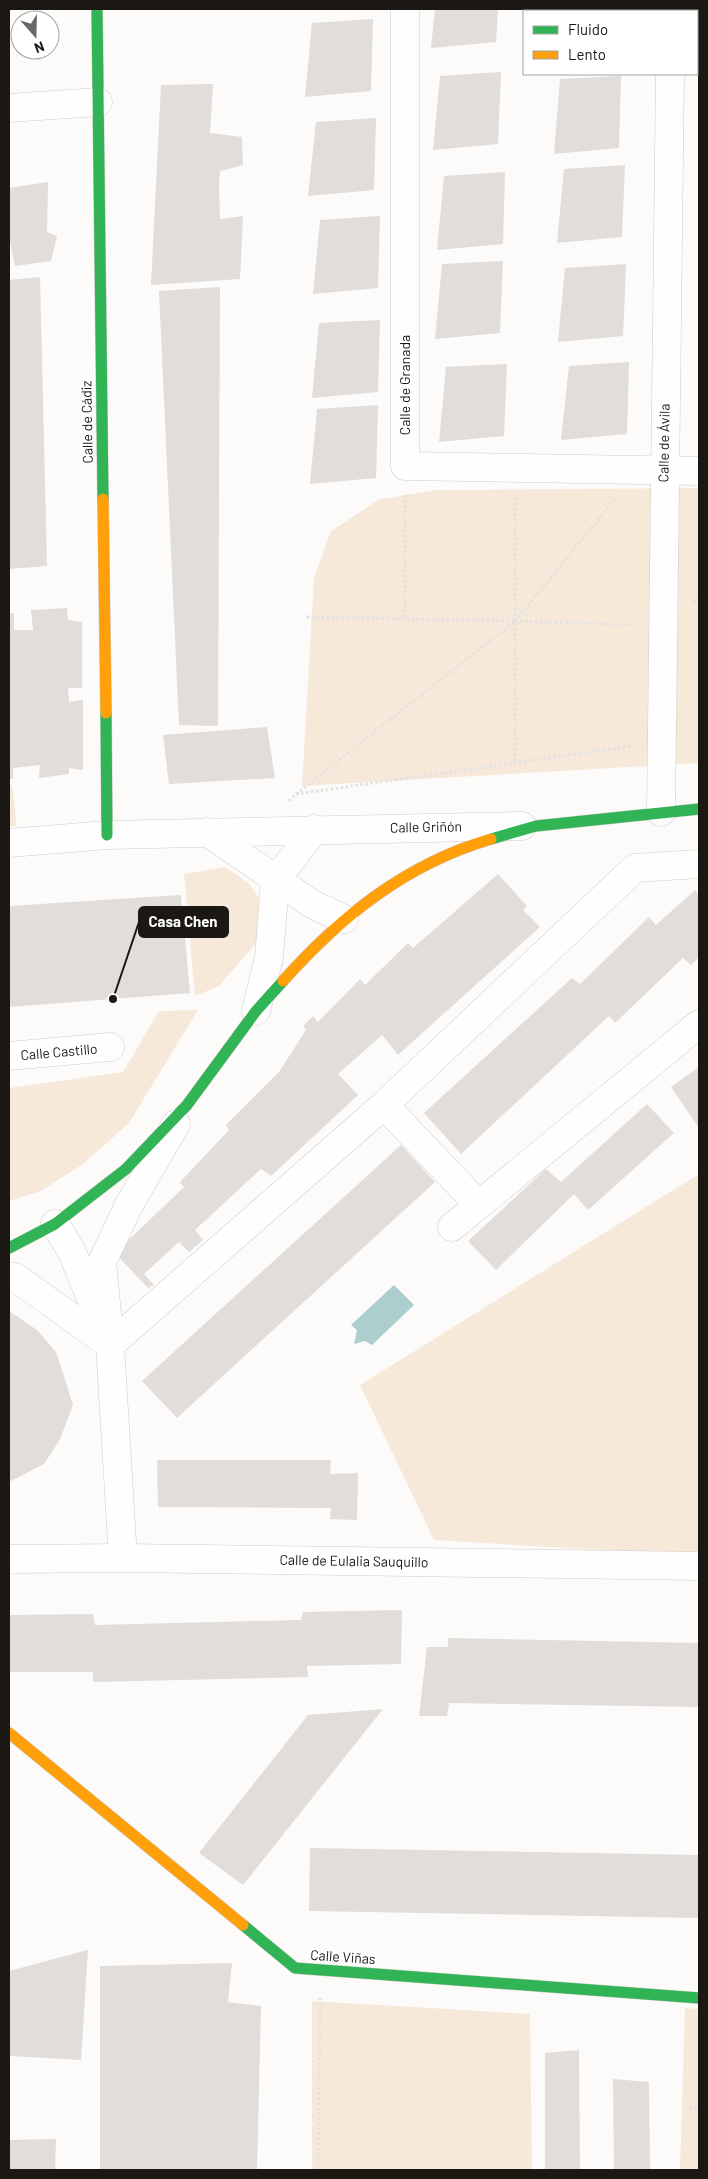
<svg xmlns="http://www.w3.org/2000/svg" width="708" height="2179" viewBox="0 0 708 2179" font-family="Barlow,sans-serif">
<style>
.green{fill:#f6e9da}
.water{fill:#accecf}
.building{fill:#e0ddda}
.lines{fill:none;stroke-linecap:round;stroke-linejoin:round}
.street-casing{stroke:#cfcdca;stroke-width:29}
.fast-casing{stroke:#cfcdca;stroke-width:12}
.slow-casing{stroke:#cfcdca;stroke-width:12}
.path{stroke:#e2e2e2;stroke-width:3;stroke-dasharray:2.5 2.5;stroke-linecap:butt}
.street{stroke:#fffefe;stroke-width:28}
.fast{stroke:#30b455;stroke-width:11}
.slow{stroke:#ff9f0a;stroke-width:11}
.labels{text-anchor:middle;stroke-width:4;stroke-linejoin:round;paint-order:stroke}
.street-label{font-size:14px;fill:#1b1713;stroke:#fff}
.leader{fill:none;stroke:#1b1713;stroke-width:2}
.callout-dot{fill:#1b1713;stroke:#fff;stroke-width:2}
.callout{fill:#1b1713;stroke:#1b1713;stroke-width:2}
.callout-label{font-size:15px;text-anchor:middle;font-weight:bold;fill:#fff}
</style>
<rect width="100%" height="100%" fill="#fcfbfa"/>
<!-- green -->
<g class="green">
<polygon points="699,488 699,763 302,786 314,578 331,531 380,499 436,490"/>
<polygon points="9,785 12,785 17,826 9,827"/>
<polygon points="225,867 249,883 262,903 256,943 219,986 195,996 184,874"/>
<polygon points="198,1010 129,1123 83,1164 41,1191 9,1201 9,1088 123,1072 159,1011"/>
<polygon points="699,1174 699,1556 434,1540 360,1385"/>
<polygon points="312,2001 530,2014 532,2170 312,2170"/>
<polygon points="685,2008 699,2009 699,2170 680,2170"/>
</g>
<!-- water -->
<polygon class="water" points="394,1285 414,1305 372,1345 365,1341 354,1344 357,1330 351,1325"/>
<!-- building -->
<g class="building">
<polygon points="435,9 498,9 496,42 431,48"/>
<rect x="558" y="9" width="62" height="2"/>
<polygon points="373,19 371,91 305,97 312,23"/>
<polygon points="501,72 498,144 433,150 440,76"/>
<polygon points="621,76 619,148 554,154 560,79"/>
<polygon points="213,84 210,133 242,137 243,165 220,171 219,186 220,219 243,216 240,279 151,285 161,85"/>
<polygon points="376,118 374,190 308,196 316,122"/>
<polygon points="625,165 622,237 557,243 564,169"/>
<polygon points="505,172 503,244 437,250 444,176"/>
<polygon points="48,182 47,232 57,236 51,261 15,266 9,237 9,188"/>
<polygon points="380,216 378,288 313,294 320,220"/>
<polygon points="503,261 500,333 435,339 442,264"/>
<polygon points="626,264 623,336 558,342 565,268"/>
<polygon points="40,277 47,566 9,569 9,280"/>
<polygon points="220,287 218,726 179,725 159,291"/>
<polygon points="380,320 378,392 312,398 319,323"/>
<polygon points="629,362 627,434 561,440 569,366"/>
<polygon points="507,364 504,436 439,442 446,367"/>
<polygon points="378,405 376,478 310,484 317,409"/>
<polygon points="67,608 68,620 82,622 82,688 68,688 69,702 83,700 83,770 69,768 69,774 39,778 40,765 13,768 13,779 9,779 9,613 14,613 14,630 33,630 31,610"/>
<polygon points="267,727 275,778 169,784 163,735"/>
<polygon points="498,874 527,906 523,910 540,927 398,1055 382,1035 338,1074 358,1095 271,1176 261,1169 195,1230 203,1240 189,1252 179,1242 144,1274 154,1285 148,1288 115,1253 184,1187 180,1182 229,1130 226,1125 279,1072 306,1030 303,1026 313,1016 318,1022 360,979 365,985 408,943 413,948"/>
<polygon points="695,890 699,895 699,957 691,965 683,958 615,1023 609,1016 461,1154 424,1113 572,978 580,984 649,917 656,925"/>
<polygon points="181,895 190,993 9,1007 9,906"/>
<polygon points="699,1067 699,1128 671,1087"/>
<polygon points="647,1104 674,1133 588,1210 574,1194 496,1270 468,1241 546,1169 561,1182"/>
<polygon points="401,1145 435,1182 177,1418 142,1381"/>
<polygon points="9,1311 37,1330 56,1352 73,1405 60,1439 44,1464 9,1482"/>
<polygon points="157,1460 331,1460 330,1474 358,1473 357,1520 330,1519 331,1508 158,1507"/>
<polygon points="402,1610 401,1664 307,1666 308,1677 93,1682 93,1672 9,1672 9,1615 93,1614 95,1625 301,1620 303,1612"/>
<polygon points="448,1638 699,1643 699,1707 449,1703 447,1716 419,1716 427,1647 448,1647"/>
<polygon points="383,1709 243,1885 199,1853 308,1715"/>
<polygon points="310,1848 699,1855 699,1918 309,1911"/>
<polygon points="88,1950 81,2060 9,2056 9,1971"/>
<polygon points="232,1963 228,2002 261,2006 257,2170 100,2170 100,1966"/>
<polygon points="579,2050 580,2170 545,2170 545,2053"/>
<polygon points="613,2079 649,2082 650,2170 614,2170"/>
<polygon points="56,2139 55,2170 9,2170 9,2140"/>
</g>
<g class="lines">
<defs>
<g id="street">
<polyline points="405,9 405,466 699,471"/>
<polyline points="671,11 671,9"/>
<polyline points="9,108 98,102"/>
<polyline points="661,812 670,74"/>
<polyline points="207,832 312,904 344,919"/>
<polyline points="9,843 107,835 522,826"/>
<polyline points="256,1011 269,957 275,881 315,829"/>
<polyline points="9,1056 110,1047"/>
<polyline points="384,1105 478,1204"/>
<polyline points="55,1224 72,1252 99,1318"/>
<polyline points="452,1227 699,1024"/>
<polyline points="9,1277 15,1277 110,1345"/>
<polyline points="110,1345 384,1105 635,868 699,864"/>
<polyline points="123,1558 110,1345 102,1262 129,1205 176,1124"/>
<polyline points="9,1559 123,1558 699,1566"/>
</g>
<g id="fast">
<polyline points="97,9 103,499"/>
<polyline points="106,713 107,835"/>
<polyline points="491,839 536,826 699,809"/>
<polyline points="9,1248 55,1224 126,1169 187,1105 256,1011 283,981"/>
<polyline points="243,1925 295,1968 699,1998"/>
</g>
<g id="slow">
<polyline points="103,499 106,713"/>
<path d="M283,981C341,916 406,864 491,839"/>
<polyline points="9,1733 243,1925"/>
</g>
</defs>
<!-- street casing -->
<use href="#street" class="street-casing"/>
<!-- fast casing -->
<use href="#fast" class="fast-casing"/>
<!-- slow casing -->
<use href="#slow" class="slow-casing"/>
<!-- path -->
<g class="path">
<polyline points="405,495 405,619"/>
<polyline points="515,498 515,763"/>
<polyline points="693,603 699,598"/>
<polyline points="515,621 615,499"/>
<polyline points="515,621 634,625"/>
<polyline points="296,794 515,621 306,617"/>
<polyline points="289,801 296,794 632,746"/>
<polyline points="689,2108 699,2107"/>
<polyline points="318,2170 320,1998"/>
</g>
<!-- street -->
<use href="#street" class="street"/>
<!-- fast -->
<use href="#fast" class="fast"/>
<!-- slow -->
<use href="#slow" class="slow"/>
</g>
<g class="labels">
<!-- street labels -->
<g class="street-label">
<text transform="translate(405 385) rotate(-90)" y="5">Calle de Granada</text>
<text transform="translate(87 422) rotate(-91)" y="5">Calle de Cádiz</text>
<text transform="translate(664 443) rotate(-89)" y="5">Calle de Ávila</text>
<text transform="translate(426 827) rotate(-1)" y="5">Calle Griñón</text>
<text transform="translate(59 1052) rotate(-5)" y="5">Calle Castillo</text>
<text transform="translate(354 1561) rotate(1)" y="5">Calle de Eulalia Sauquillo</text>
<text transform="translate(343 1957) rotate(4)" y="5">Calle Viñas</text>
</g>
</g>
<!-- callouts -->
<path class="leader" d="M113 999L139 922"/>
<circle class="callout-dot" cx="113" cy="999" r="5"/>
<rect class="callout" x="139" y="907" width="89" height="30" rx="5"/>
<g class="callout-label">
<text x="183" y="927">Casa Chen</text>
</g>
<!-- border -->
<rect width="708" height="2179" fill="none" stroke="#1b1713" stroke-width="20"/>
<!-- legend -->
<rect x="523" y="10" width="175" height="65" fill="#ffffff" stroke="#a4a2a1"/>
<rect x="533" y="26" width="25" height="8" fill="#30b455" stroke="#a4a2a1"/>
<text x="568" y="35" font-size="15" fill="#1b1713">Fluido</text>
<rect x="533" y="51" width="25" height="8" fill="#ff9f0a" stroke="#a4a2a1"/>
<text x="568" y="60" font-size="15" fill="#1b1713">Lento</text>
<!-- north arrow -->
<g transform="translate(35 35) rotate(160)"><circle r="24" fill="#ffffff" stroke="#a4a2a1"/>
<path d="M0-4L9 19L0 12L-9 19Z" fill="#6a6764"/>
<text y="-8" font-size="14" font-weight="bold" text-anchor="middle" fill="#1b1713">N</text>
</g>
</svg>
